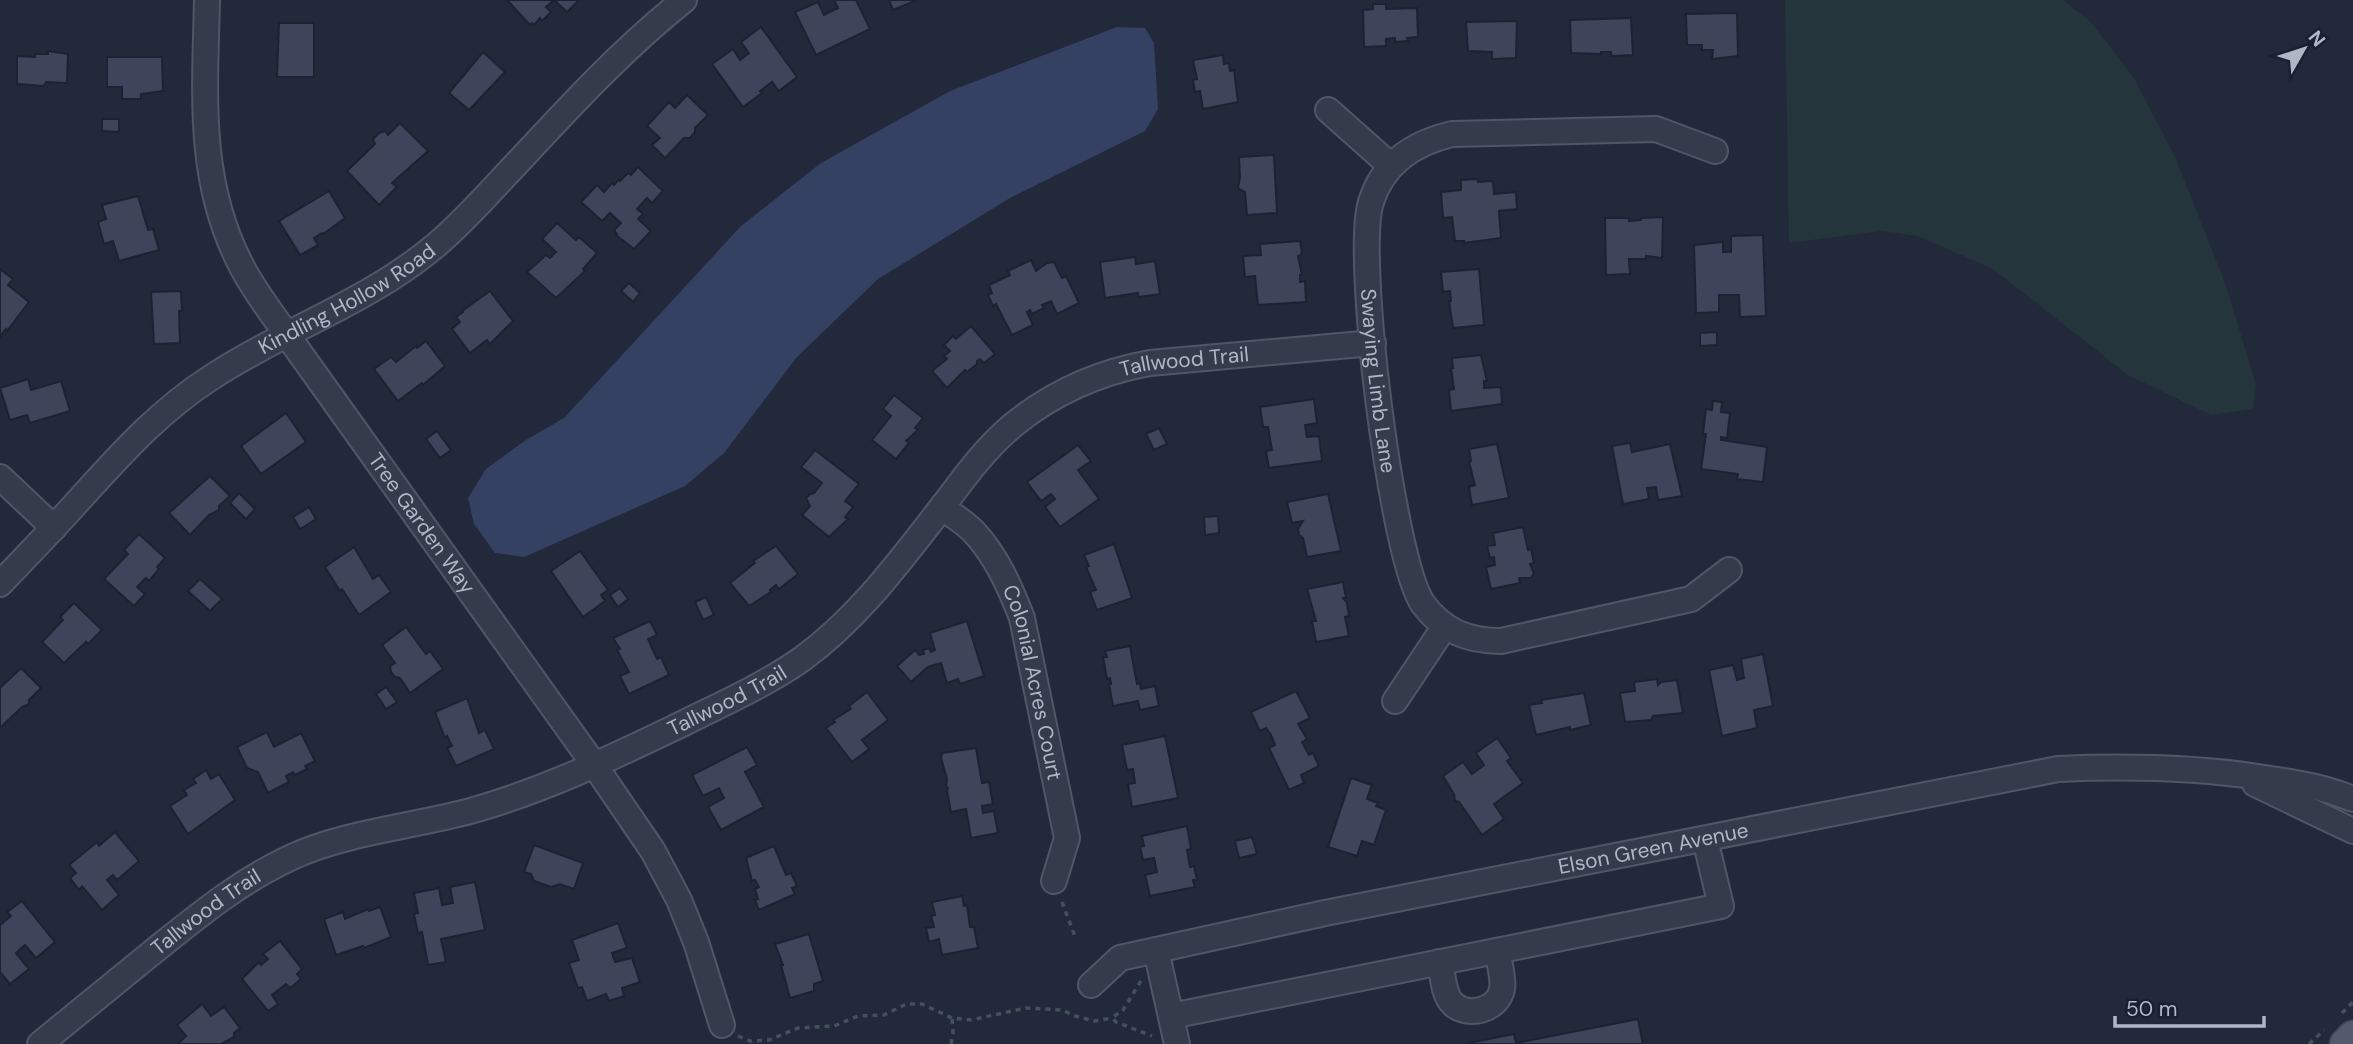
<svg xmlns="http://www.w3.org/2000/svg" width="2353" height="1044" viewBox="0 0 2353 1044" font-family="'DM Sans',sans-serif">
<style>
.green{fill:#24353c}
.water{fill:#354162}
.building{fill:#3e455b;stroke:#1d2232;stroke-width:2}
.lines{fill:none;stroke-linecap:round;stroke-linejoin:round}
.minor-casing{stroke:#515666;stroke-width:28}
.major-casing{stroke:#3f4454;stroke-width:33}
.path{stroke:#425259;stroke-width:3.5;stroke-dasharray:5 5;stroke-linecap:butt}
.minor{stroke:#363b4b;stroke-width:24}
.major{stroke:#545a6b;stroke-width:30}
.labels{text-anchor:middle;stroke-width:7;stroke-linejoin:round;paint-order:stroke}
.street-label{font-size:21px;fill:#b1b6c7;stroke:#1b2030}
</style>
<rect width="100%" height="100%" fill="#22293b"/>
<!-- green -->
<polygon class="green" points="1785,0 2063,0 2091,22 2134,78 2176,159 2225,283 2256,384 2253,409 2211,415 2128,375 1993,269 1918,236 1881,231 1789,243"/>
<!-- water -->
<polygon class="water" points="1117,27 1145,28 1154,43 1158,109 1145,131 1010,198 878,279 797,357 724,453 685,486 524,557 495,553 474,524 468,498 486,469 526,440 564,418 741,226 821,163 950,91"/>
<!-- building -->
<g class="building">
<polygon points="507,0 554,0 546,7 551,12 542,21 540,18 534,25 532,23 530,25"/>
<polygon points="554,0 579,0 567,12"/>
<polygon points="834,0 856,0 870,29 816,55 795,12 818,2 824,15 838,8"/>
<polygon points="889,0 917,0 893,10"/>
<polygon points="1373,4 1386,4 1386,9 1417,8 1418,37 1407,38 1408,41 1395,42 1395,38 1386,39 1386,46 1364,47 1363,10 1373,9"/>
<polygon points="1737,13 1738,56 1712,59 1713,50 1702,50 1702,45 1687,45 1686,14"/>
<polygon points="1631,18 1633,55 1611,56 1611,52 1601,52 1601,54 1571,53 1570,20"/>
<polygon points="1517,21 1516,58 1492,59 1492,52 1468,51 1466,22"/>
<polygon points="279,23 314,23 314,77 277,77"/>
<polygon points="761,27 797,77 779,91 772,82 760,91 762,93 743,107 712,64 733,49 740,60 749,53 741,42"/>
<polygon points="48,51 68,54 67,83 46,82 44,86 17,84 17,56 35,57 35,54 48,54"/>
<polygon points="483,52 505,72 469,110 449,93"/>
<polygon points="1223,55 1224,64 1229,63 1230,71 1234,70 1238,102 1203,109 1200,91 1195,92 1193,80 1197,79 1193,60"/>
<polygon points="107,57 162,57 163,91 141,94 141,99 122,99 122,87 107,87"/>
<polygon points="687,95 708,115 695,128 695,132 690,138 684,138 665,158 652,145 660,138 647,126 669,102 675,108"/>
<polygon points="102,119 119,119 119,132 102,131"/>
<polygon points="400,123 428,151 392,183 397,187 379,205 347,171 375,144 373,139 379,133 385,131 388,135"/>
<polygon points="1274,155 1277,213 1247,215 1245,192 1238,188 1240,177 1239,157"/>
<polygon points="638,167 663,191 652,203 647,198 637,209 643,214 638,219 651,231 634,249 616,235 617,234 614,230 621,223 610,213 602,221 581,202 597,185 604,192 612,183 614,185 619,179 620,181 628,173 631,175"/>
<polygon points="1478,179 1478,182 1493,181 1494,194 1516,192 1517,209 1499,211 1501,238 1464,243 1464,241 1455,241 1452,217 1443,218 1441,192 1461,190 1461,180"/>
<polygon points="329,191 345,218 323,234 322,233 314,238 318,245 300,255 279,221"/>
<polygon points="138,196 148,230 153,229 159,250 119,261 113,241 104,244 98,222 106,219 102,205"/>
<polygon points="1663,217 1662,258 1646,256 1646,259 1629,259 1630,274 1606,275 1605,218 1629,218 1629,221 1641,220 1641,218"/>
<polygon points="557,223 576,240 579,237 597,253 583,269 585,271 556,298 527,272 546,255 550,258 556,252 542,239"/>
<polygon points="1763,235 1766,316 1740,317 1739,295 1719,295 1719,312 1696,313 1694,245 1723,242 1723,252 1731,252 1731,236"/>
<polygon points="1300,241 1302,252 1301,255 1298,256 1302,275 1300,275 1300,282 1305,281 1306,302 1258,305 1255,276 1245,277 1243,256 1261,255 1260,244"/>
<polygon points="1135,257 1136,264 1155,261 1160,294 1138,297 1138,293 1105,298 1100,262"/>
<polygon points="1031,260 1036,271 1047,263 1054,262 1062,278 1066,276 1079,303 1057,314 1051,301 1042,305 1044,308 1032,314 1030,310 1027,312 1033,325 1012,335 996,304 993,306 988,295 992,293 989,285 1010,275 1008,271"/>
<polygon points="0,269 13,279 8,285 29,302 7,331 6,329 0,337"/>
<polygon points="1479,269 1484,325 1453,328 1449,301 1451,301 1450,291 1443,292 1441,272"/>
<polygon points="629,283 640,293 633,302 621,291"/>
<polygon points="181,291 182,311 179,311 180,343 154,344 151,292"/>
<polygon points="490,291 513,321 490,344 487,340 470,353 452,329 460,322 456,317 463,312 462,311"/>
<polygon points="971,326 995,354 984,363 980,359 977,361 977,364 967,372 965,370 947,388 932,371 947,359 944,356 950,351 944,345 953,336 956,339"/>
<polygon points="1717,332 1717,345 1700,346 1700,333"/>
<polygon points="426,341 445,366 423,385 422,383 398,401 374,369 391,357 396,362 416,346 417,348"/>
<polygon points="1481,355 1487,381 1484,381 1484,388 1501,387 1502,404 1451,411 1449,390 1454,389 1451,368 1453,368 1452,358"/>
<polygon points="28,379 31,390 61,381 70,411 30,423 27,415 10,420 0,388"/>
<polygon points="894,395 923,418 915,428 918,430 906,441 909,443 896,459 872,440 891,416 883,409"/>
<polygon points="1314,399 1317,423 1305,425 1307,437 1319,436 1322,461 1269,468 1266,451 1272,450 1268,427 1263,427 1260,407"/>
<polygon points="1713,401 1722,402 1721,412 1730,413 1727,438 1721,437 1721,440 1767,447 1763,482 1737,479 1738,474 1701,469 1706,434 1703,434 1706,409 1712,410"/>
<polygon points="286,413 306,442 261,474 241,446"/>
<polygon points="1159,428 1167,444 1154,450 1146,434"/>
<polygon points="437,431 451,450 440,458 426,439"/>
<polygon points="1630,443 1632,452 1670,444 1682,496 1658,500 1656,487 1647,488 1649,499 1623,504 1612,446"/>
<polygon points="1497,444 1509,498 1472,505 1469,487 1475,485 1469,462 1471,461 1469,449"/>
<polygon points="1078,445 1091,461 1078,470 1099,499 1060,527 1045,507 1055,499 1051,494 1041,501 1027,482"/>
<polygon points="815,450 859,484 845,501 853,507 845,517 848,519 829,537 802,515 810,506 806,498 810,494 814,493 822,483 801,467"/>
<polygon points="210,476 230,496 219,506 219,510 209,515 190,535 169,513"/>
<polygon points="239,493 255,509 246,519 230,503"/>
<polygon points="1328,494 1341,551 1307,557 1303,538 1299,535 1298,529 1303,521 1292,523 1287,502"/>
<polygon points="309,507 316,519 300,529 293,517"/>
<polygon points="1218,516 1219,533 1205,535 1204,517"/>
<polygon points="1523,527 1528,550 1531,549 1534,563 1530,564 1534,573 1531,578 1519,578 1520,583 1491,589 1486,567 1495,565 1494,557 1490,558 1487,546 1495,545 1493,533"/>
<polygon points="139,534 165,558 157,567 159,569 149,581 146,578 137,587 145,594 134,606 104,579 128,554 124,550"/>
<polygon points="1114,544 1132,598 1097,610 1090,592 1096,590 1086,567 1089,566 1084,555"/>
<polygon points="776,546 798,574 779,589 776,585 770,590 771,592 749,606 730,583 755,563 753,561"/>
<polygon points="354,547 373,579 379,575 391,592 359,615 342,589 340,591 325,567"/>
<polygon points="580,551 608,590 601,595 605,601 583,617 551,571"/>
<polygon points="200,579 222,599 210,611 188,591"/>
<polygon points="1343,582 1346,598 1343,598 1347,603 1349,616 1345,617 1349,636 1316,642 1312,621 1316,621 1307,589"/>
<polygon points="620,588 628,599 618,607 610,595"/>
<polygon points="706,597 714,615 703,620 695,602"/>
<polygon points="74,603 102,630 88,644 86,642 64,663 42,642 63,620 60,617"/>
<polygon points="650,621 657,635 648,639 657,659 661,657 669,675 629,694 620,676 629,672 617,650 620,649 613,638"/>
<polygon points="967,621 984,676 960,684 958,679 947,683 941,663 928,667 911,682 897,666 915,650 919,655 924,654 923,650 929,648 931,652 935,650 930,633"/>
<polygon points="406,627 426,654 430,651 443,669 410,693 400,678 395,677 391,672 390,666 395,663 382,645"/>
<polygon points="1130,646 1137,684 1140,683 1141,689 1155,686 1159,706 1140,710 1138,701 1113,706 1109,684 1111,684 1110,678 1107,679 1103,657 1107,657 1105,651"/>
<polygon points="1763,654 1773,706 1754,710 1757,728 1722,736 1709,670 1733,665 1737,680 1744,678 1741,659"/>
<polygon points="21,668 41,688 29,700 29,704 22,707 0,728 0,688"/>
<polygon points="1657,679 1658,685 1661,682 1677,680 1683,713 1653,716 1651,720 1625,722 1620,693 1635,691 1634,682"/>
<polygon points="386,687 397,702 386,709 376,694"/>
<polygon points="1296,691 1310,718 1298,724 1307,739 1302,742 1309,755 1313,753 1319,766 1301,775 1304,783 1289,790 1269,748 1275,745 1271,735 1266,728 1260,731 1251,712"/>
<polygon points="867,692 888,720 862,740 869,749 852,762 826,728 835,722 833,720 851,709 849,706"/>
<polygon points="1584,693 1591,725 1570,730 1570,727 1536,735 1529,705 1542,703 1541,700"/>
<polygon points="467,698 479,733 485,730 494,749 456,766 447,748 452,746 447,736 445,738 435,712"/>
<polygon points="267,732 274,747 301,733 315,761 305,766 307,769 295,775 293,772 286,776 289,782 268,793 258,772 247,768 237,747"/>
<polygon points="1165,736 1178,798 1132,807 1128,784 1135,783 1133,769 1127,770 1122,745"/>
<polygon points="1497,738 1511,758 1507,761 1523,783 1494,804 1504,819 1482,835 1459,802 1455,801 1454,794 1443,776 1463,762 1472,774 1484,765 1476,753"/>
<polygon points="747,747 757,765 745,772 764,807 721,830 708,807 724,798 719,788 703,796 692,775"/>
<polygon points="976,748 982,783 989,782 993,804 982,806 983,813 994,811 998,833 971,838 966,809 951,812 947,791 948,788 946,786 947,779 941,758 942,753"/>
<polygon points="206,770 211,779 219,774 235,800 188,834 170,806 187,795 184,790 196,783 193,779"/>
<polygon points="1351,778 1372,785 1367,799 1378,803 1376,806 1386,810 1374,845 1362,841 1357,856 1328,847"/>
<polygon points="1187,826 1191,849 1187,850 1190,867 1194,866 1197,880 1193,880 1195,887 1150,896 1145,875 1157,872 1154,858 1143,860 1140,847 1144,846 1142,836"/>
<polygon points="115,832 139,861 117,880 113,875 107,880 119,895 102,910 82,886 79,890 70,878 76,873 69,865 97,842 99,846"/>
<polygon points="1252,837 1257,854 1239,858 1235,841"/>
<polygon points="534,845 583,863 574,889 560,884 551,887 534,881 531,874 524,872"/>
<polygon points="774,846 786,875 791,873 797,886 792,888 795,894 759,910 755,900 758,899 755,889 759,887 755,880 752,881 746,858"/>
<polygon points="475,882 485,930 441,939 446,962 428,965 422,932 418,933 414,914 418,913 414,893 439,888 442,905 453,903 450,887"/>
<polygon points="962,896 964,906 967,905 970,927 974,927 978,948 942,955 939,939 929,942 926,928 934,927 931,916 935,915 932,902"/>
<polygon points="22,901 55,942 36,958 25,945 16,953 29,969 10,984 0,972 0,925 11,916 7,912"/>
<polygon points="380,907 391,937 364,948 363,946 336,955 324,919 343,912 345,919 368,909 369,911"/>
<polygon points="618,923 627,948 612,953 615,962 632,958 640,982 622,988 624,996 609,1001 606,994 587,1001 582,987 578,988 569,963 579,960 572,940"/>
<polygon points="809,934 823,981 814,984 814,991 790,998 781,965 783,965 775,944"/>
<polygon points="280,941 302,969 297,974 301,979 290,988 286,984 272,995 278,1004 268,1011 242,979 259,962 261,965 268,959 263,954"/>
<polygon points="202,1004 211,1016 224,1007 240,1028 234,1033 234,1037 221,1044 178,1044 186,1036 177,1025"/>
<polygon points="1638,1019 1643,1044 1464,1044 1514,1034 1516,1043"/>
</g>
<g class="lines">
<defs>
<g id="minor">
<path id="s1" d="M207,0C205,92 197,179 240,263C252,288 271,312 287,335L595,766L653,851L679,900L696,942L722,1025"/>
<polyline points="1328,110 1391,166"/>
<path id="s2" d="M1715,151L1656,129L1452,134C1414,143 1383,163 1371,202C1354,254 1392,560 1423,604C1443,631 1468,641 1501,641L1691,599L1729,570"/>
<polyline points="0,477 54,528"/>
<path id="s3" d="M942,507C952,515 964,522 973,531C996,555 1010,587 1022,618L1067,838L1054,881"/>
<path id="s4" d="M0,584C27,556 54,528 80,499C121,454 160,410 212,377C285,329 367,303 435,246C466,220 493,188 521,159C573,103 624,48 684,0"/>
<polyline points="1395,701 1445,626"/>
<polyline points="2255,784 2353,831"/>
<polyline points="1156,950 1177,1044"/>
<path d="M1440,962C1443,975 1443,995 1453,1004C1468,1018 1498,1010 1502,989C1504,978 1499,962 1497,951"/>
<path id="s5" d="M1091,985L1120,958L1325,913L2058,769C2126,766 2191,767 2258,777C2291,782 2322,786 2353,799"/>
<polyline points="1171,1016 1721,906 1705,839"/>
<path id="s6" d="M40,1044C78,1013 116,982 154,951C199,915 240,881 292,857C346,832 416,826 474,810C550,788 613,757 684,723C724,703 765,685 802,659C860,617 902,558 946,502C966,475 986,448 1012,426C1052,393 1100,372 1150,363L1373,343"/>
</g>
<polyline id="major" points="2345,1044 2353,1036"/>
</defs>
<!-- minor casing -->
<use href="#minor" class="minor-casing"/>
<!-- major casing -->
<use href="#major" class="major-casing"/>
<!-- path -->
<g class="path">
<polyline points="1062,902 1076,939"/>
<polyline points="1141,981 1123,1010 1112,1018 1116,1022 1152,1036"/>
<polyline points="2342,1013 2353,1002"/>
<polyline points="738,1036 750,1041 769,1040 798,1028 834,1026 858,1016 884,1015 906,1004 922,1004 952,1018 971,1020 1026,1008 1062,1010 1075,1016 1094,1021 1112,1018"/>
<polyline points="951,1044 953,1033 952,1018"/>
<polyline points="2309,1044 2324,1030"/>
</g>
<!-- minor -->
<use href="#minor" class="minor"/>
<!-- major -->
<use href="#major" class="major"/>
</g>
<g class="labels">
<!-- street labels -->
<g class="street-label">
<text dy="7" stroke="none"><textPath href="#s4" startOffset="453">Kindling Hollow Road</textPath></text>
<text dy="7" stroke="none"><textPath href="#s6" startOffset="1367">Tallwood Trail</textPath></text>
<text dy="7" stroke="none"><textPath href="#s2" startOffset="558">Swaying Limb Lane</textPath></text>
<text dy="7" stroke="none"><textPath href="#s1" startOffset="586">Tree Garden Way</textPath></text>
<text dy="7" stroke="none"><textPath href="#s3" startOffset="205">Colonial Acres Court</textPath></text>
<text dy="7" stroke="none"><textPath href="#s6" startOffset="779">Tallwood Trail</textPath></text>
<text dy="7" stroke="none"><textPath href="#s5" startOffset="584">Elson Green Avenue</textPath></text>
<text dy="7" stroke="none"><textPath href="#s6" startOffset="212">Tallwood Trail</textPath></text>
</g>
</g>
<!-- north arrow -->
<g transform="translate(2304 49) rotate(51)" stroke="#1b2030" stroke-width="5" paint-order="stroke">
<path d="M0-5L12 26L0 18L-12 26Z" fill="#b1b6c7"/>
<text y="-10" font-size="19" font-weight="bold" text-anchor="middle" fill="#b1b6c7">N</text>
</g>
<!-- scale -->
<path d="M2115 1016v10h149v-10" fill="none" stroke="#b1b6c7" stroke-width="3.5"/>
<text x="2126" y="1016" font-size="21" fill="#b1b6c7" stroke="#1b2030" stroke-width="5" paint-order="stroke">50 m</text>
</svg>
